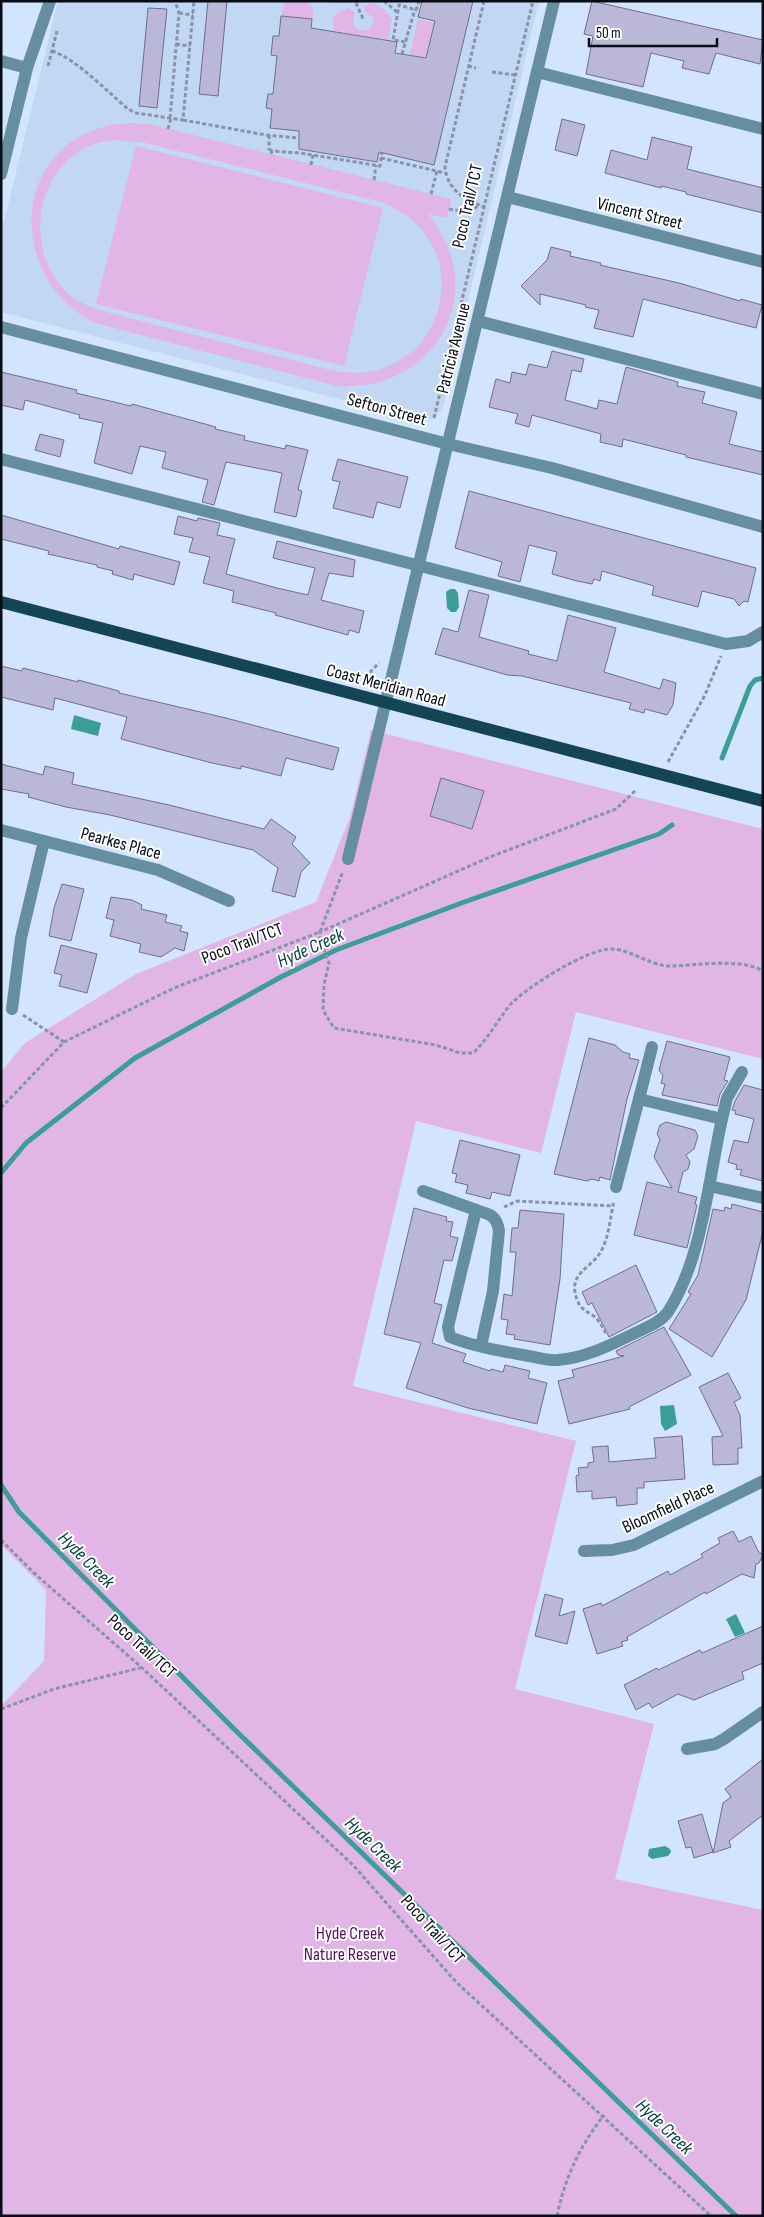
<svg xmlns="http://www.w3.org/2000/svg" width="764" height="2217" viewBox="0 0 764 2217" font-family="'Sofia Sans Condensed',sans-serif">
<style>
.built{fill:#c2d7f4}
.green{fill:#e1b5e6;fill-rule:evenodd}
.water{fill:#3d9e98}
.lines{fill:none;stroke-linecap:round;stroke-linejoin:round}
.stream{stroke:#3d9e98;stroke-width:5}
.building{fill:#bbb7d9;stroke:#706d8c}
.path{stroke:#8694a6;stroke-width:3;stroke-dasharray:4 2.5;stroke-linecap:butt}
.minor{stroke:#658f9e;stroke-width:12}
.major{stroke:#134554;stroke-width:12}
.labels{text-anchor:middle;stroke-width:4;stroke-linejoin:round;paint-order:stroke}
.street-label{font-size:18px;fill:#060d17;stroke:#fff}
.park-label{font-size:18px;fill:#591162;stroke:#fff}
.water-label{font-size:19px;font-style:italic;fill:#003f3b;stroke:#fff}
</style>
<rect width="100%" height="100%" fill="#d3e5fd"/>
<!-- built -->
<polygon class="built" points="58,1 539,1 443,407 436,417 426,421 420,420 1,312 1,234"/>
<!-- green -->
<g class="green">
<path d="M287,1C303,1 315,0 313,19L282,16L283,5Z"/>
<path d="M370,3L382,7L392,19L388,40L334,31C330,17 334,13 348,8L355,13L353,22L356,28L362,31L369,29L373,24V18L365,11L364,7Z"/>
<polygon points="418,19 434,23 425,58 410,55"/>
<path d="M130,123L150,124L451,199L447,218L428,214C492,291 436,393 337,386L95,323C0,275 12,129 130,123ZM112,140L142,142L378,201C427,218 453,262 437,313C431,331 420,347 403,358C393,364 380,371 368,372C355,374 343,372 330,370L110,313C98,309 85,306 75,299C15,254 36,149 112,140Z"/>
<polygon points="136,146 383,208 344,366 96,304"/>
<polygon points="371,730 763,829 763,1059 576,1012 541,1153 416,1121 353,1386 576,1441 515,1689 654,1724 615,1879 763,1910 763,2216 1,2216 1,1706 44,1661 46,1590 1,1545 1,1072 25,1043 136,974 316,902 350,817"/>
</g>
<!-- water -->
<g class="water">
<polygon points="450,589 455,589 458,593 459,607 456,612 451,612 447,608 446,592"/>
<polygon points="74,715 101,723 98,736 71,729"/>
<polygon points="674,1405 677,1424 665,1431 661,1424 660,1406"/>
<polygon points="736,1614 745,1633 735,1637 726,1619"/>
<polygon points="665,1846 670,1849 671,1852 668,1856 652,1859 648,1856 649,1849"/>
</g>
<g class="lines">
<!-- stream -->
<g class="stream">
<polyline points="722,758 750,686 755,680 763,678"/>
<polyline points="1,1173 26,1143 135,1058 281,977 336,950 467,901 659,834 672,825"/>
<polyline points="1,1485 19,1512 233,1728 736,2216"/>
</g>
</g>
<!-- building -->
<g class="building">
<polygon points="208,1 227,1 218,96 199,94"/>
<polygon points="422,1 473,1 434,165 379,152 377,162 299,149 299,131 270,128 272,109 266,108 268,94 273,94 277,56 271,55 273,36 279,36 281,16 312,19 311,28 397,42 395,53 426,58 435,21 418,17"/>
<polygon points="592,1 763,40 760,64 716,53 709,74 682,68 684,61 651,53 643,87 586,74 593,36 584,34"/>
<polygon points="148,8 167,9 157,108 139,106"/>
<polygon points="562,119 585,125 577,156 555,150"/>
<polygon points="652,137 692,147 687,169 763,188 763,213 686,194 686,192 661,186 661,188 605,173 611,150 647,160"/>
<polygon points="551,247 571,252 570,256 601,263 600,265 617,269 679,283 740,301 741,299 762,305 756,328 643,299 633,337 594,328 599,310 585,307 586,305 540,294 540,305 521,286 547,260"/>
<polygon points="552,351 584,359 581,372 572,370 565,400 597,409 599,400 617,404 626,367 678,382 677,386 705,392 702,403 737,412 729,444 763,452 763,475 686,457 686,455 623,439 622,447 600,442 601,434 532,415 529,427 515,423 518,414 489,407 496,379 510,383 512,372 526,375 529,364 547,368"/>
<polygon points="1,372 77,390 76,393 131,406 132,404 216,427 215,429 245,436 244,440 285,449 286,445 308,450 298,490 302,491 296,517 274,512 282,473 226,462 214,505 202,502 208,480 162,468 166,452 140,446 132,474 94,463 103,423 79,418 80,415 25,400 23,410 1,405"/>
<polygon points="40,434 64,440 60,457 35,450"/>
<polygon points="338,459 408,477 400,508 377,502 373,518 333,508 340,482 332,480"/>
<polygon points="469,491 756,568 748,602 744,601 739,606 734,599 702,591 698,607 652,595 654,586 602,571 600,581 594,579 592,584 577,581 552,574 557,552 529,545 520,582 498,576 502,562 455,548"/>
<polygon points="1,515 119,549 120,546 180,562 174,585 134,574 133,580 112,574 113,571 97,567 97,565 48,554 49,551 1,539"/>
<polygon points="178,516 197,521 198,518 220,523 217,535 235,539 226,574 277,588 308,595 315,568 273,558 277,541 355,560 353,577 329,573 321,600 364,611 359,633 349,630 348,635 275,615 276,613 232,602 234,591 203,583 210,557 189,552 193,538 174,534"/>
<polygon points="469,590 489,595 479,637 529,651 528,654 557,661 568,615 616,628 604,672 660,689 663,679 676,683 673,705 667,715 645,709 644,713 629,709 631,703 522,676 507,675 435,654 443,628 458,632"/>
<polygon points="1,666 22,671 23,668 78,682 78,680 119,691 119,693 226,718 339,748 333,770 286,758 281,776 241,766 241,769 212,763 121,739 127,717 55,698 53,710 1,697"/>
<polygon points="1,764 43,775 45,766 74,773 72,784 169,805 264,829 271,819 296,837 292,844 310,863 301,872 295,897 272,891 278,868 253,850 110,815 66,807 28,797 29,794 1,789"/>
<polygon points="441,778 484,791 472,829 430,816"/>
<polygon points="62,884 84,889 71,941 49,936 54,908"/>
<polygon points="111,897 132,900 142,905 141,909 167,915 165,922 182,926 180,931 188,933 184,951 175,948 161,957 139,952 141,944 110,936 114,920 106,918"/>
<polygon points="61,945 97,954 87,993 59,986 62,975 54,973"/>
<polygon points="589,1038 615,1045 623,1052 630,1054 629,1058 639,1060 627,1099 610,1180 600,1177 599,1181 592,1179 587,1181 554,1174"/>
<polygon points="667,1041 730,1057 724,1080 728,1081 720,1094 717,1106 662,1095 665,1084 661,1083 663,1076 659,1070"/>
<polygon points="744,1085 763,1090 763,1181 740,1175 742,1170 736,1169 737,1165 728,1162 734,1140 748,1143 754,1119 735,1114 736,1111 732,1110 735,1101"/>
<polygon points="666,1122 695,1130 698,1136 694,1149 686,1155 690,1162 688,1169 683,1172 678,1192 697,1197 695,1204 697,1205 687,1248 634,1235 647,1182 672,1188 654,1157 660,1139 657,1134 660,1125"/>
<polygon points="460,1140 520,1155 510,1196 492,1192 490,1199 466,1193 468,1185 455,1182 457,1174 452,1173"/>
<polygon points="732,1204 763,1212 763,1231 746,1300 712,1357 669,1329 691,1294 688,1292 698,1275 713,1209 724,1211 725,1207 731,1209"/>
<polygon points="414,1208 447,1217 446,1221 453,1222 450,1236 458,1238 452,1261 444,1260 434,1303 442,1305 432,1343 466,1354 463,1362 490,1371 491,1369 503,1372 505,1365 530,1371 528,1378 547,1383 537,1424 468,1408 406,1388 421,1343 384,1334"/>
<polygon points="520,1210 564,1214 560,1279 550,1345 514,1339 515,1335 506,1334 508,1320 501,1319 504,1294 512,1296 516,1252 510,1252 512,1228 518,1228"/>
<polygon points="636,1265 657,1312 609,1337 592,1303 588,1305 582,1292"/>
<polygon points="664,1327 691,1375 629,1407 630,1409 569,1424 558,1381 574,1377 572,1370 624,1356 618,1355 616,1351"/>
<polygon points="728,1373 741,1398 734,1402 740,1415 742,1448 738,1448 738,1464 713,1465 712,1437 723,1436 699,1387"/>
<polygon points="682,1436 685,1479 644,1482 644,1488 637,1488 637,1504 617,1506 616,1497 592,1499 592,1491 577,1492 576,1476 579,1475 578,1468 588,1467 588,1463 594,1462 592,1447 608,1446 609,1462 656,1458 654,1438"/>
<polygon points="733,1531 739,1542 751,1536 758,1551 763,1555 759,1563 756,1564 754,1578 742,1574 706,1594 705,1592 627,1637 628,1640 621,1642 623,1646 597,1654 583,1609 601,1603 602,1606 668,1571 670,1575 703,1557 701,1554 720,1543 718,1538"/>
<polygon points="545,1594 563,1599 559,1616 575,1611 567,1644 535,1636"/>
<polygon points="763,1626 763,1663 742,1672 744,1679 694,1700 678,1694 652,1708 649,1703 636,1710 624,1685 657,1668 658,1670 700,1650 702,1653"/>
<polygon points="763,1759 763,1815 729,1841 731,1847 713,1853 723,1803 731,1797 725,1789"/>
<polygon points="702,1814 713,1852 694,1858 691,1847 686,1848 678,1821"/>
</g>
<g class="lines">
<!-- path -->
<g class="path">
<polyline points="335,1 362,1"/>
<polyline points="384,1 397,12"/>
<path d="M484,1L445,167C447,189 465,201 485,207"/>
<polyline points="356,3 364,21"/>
<polyline points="179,13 193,15"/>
<polyline points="405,42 393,40 399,5 416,10 419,1"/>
<polyline points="176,44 190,46"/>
<path d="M52,51C75,58 109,93 128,109L136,113L183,120L194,1"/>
<polyline points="402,54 415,9"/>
<polyline points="48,66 57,31"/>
<polyline points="468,66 476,68"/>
<polyline points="492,72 515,75"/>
<polyline points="170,118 179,13 175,1"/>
<polyline points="183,120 266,135 298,138"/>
<polyline points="168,129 171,118"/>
<polyline points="269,135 269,149 272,151"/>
<polyline points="271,154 272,151 300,153 380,166 382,153"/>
<polyline points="381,158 445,173"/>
<polyline points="311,165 313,155"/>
<polyline points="374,180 376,165"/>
<polyline points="431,194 437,171"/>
<polyline points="449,209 468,212 480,205"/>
<polyline points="434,418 533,1"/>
<polyline points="371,673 371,671 379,663"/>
<polyline points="668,762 705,695 721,656"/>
<path d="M635,791L616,809L490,857L320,932V939L329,963L324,985L323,1010L334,1028L436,1045L460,1053H473C488,1039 497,1021 510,1005C525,988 588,948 612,949C633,950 651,967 673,966C698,965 742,958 763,971"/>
<polyline points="23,1015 64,1042"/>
<polyline points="1,1108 64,1042 174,988 320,932 343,871"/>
<polyline points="504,1207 517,1201 613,1206"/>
<path d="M606,1333C603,1328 600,1322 595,1317C589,1312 581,1310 578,1302C566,1274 589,1270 600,1253C609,1239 610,1217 614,1201"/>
<polyline points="1,1540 34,1573 141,1667 353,1865 456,1982 711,2216"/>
<polyline points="1,1709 54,1689 140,1668"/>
<path d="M557,2216C565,2177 580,2146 604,2115"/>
</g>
<!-- minor -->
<g class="minor">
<polyline points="1,61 27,68"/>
<polyline points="537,72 763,129"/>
<polyline points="1,174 27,68 50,1"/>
<polyline points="508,197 763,262"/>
<polyline points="478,321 763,394"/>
<polyline points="1,327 448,444 552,468 763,527"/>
<polyline points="1,459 726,644 748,641 763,632"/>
<polyline points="1,830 158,870 229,901"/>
<polyline points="348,859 554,1"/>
<polyline points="12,1009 21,938 44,841"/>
<polyline points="639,1099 652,1047"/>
<polyline points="722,1119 727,1098 742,1072"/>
<polyline points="709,1186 763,1198"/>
<path d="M423,1191L476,1210L448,1327L450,1337C475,1347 502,1351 528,1356C537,1357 548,1361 558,1360C584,1358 609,1346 633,1334C645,1328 660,1323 668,1312C703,1257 708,1181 722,1119L639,1099L616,1187"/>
<path d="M476,1210C490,1214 497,1216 499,1231L493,1291L481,1346"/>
<polyline points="584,1551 612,1550 634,1545 763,1481"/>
<polyline points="687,1749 715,1744 724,1739 763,1712"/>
</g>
<!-- major -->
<polyline class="major" points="1,602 763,801"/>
</g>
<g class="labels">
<!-- street labels -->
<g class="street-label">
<text transform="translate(467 206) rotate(-77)" y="6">Poco Trail/TCT</text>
<text transform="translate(640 213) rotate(14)" y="6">Vincent Street</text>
<text transform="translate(453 348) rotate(-76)" y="6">Patricia Avenue</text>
<text transform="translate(387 409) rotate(15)" y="6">Sefton Street</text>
<text transform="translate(386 685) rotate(15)" y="6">Coast Meridian Road</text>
<text transform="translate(121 843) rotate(15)" y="6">Pearkes Place</text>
<text transform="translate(242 943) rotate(-21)" y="6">Poco Trail/TCT</text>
<text transform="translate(668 1507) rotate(-25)" y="6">Bloomfield Place</text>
<text transform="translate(142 1646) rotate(42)" y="6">Poco Trail/TCT</text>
<text transform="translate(433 1929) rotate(48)" y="6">Poco Trail/TCT</text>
</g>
<!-- park labels -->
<g class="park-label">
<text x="350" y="1939">Hyde Creek<tspan x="350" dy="21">Nature Reserve</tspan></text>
</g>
<!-- water labels -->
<g class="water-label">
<text transform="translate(310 947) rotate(-24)" y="7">Hyde Creek</text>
<text transform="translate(87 1559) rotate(45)" y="7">Hyde Creek</text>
<text transform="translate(374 1844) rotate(44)" y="7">Hyde Creek</text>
<text transform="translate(665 2126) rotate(44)" y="7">Hyde Creek</text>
</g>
</g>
<!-- border -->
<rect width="764" height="2217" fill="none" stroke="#060d17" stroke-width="5"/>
<!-- scale -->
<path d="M589 38v8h128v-8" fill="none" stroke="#060d17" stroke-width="2.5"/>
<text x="596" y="38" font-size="15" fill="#060d17" stroke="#ffffff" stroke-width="4" paint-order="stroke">50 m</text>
</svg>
